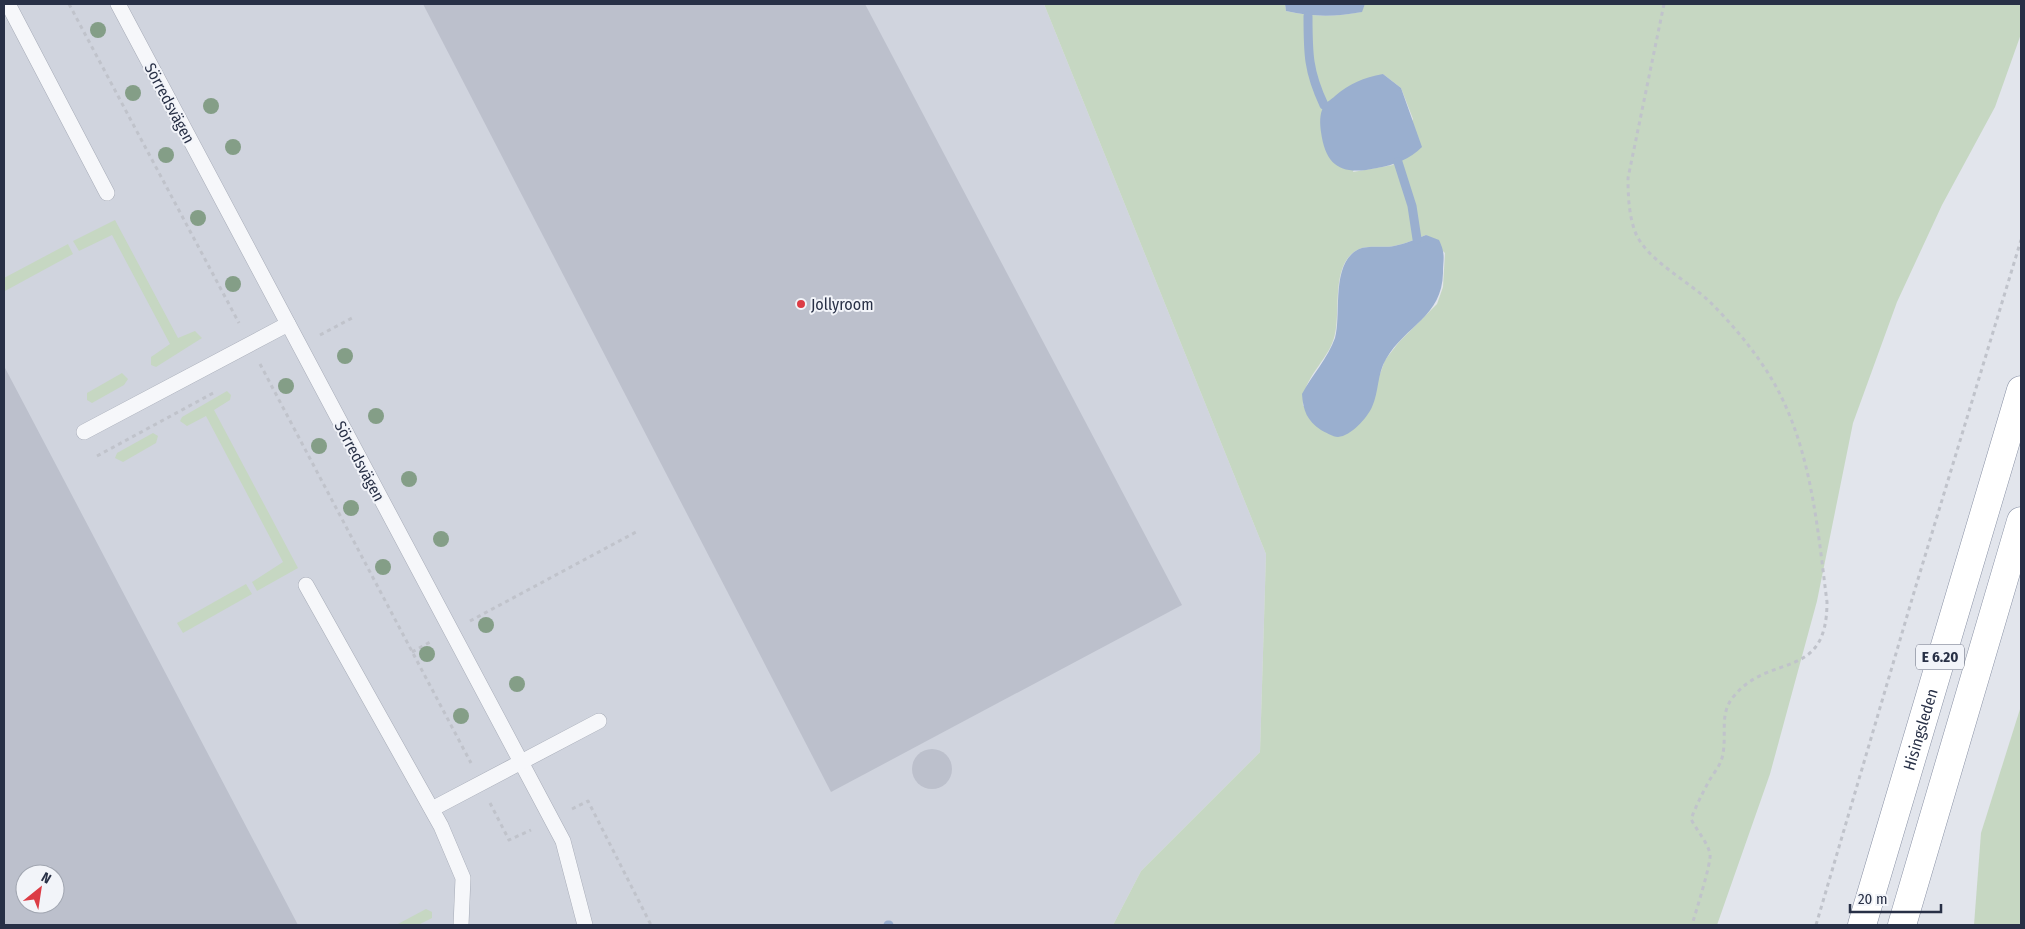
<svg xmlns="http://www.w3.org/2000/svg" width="2025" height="929" viewBox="0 0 2025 929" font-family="'Fira Sans Condensed',sans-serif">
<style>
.built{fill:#d0d4de;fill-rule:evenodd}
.green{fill:#c6d7c2;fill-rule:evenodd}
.water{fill:#9aafcf}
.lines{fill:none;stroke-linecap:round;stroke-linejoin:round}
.stream{stroke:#9aafcf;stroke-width:9}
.building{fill:#bcc0cc;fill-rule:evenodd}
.service-casing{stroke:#a6abb7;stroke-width:16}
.trunk-casing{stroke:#8890a4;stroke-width:29}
.path{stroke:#c0c3cb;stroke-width:3;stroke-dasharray:4 4;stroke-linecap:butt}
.service{stroke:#f6f7fa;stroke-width:15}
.trunk{stroke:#fff;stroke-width:28}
.tree{fill:#849e87}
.poi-dot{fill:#dc3c45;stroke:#f2f4f9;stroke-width:2}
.labels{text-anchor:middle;stroke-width:4;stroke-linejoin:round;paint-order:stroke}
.shield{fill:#f2f4f9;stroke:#656b7c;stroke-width:1}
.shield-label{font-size:15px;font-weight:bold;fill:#283046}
.street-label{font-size:16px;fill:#283046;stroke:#f2f4f9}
.poi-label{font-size:16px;fill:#283046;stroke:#f2f4f9;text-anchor:start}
</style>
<rect width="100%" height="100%" fill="#e2e5ec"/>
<!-- built -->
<path class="built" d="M4,4H1044L1266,554L1260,752L1141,871L1113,925H4ZM25,874H55V904H25Z"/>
<!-- green -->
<g class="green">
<path d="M1044,4H1285L1286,11C1312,17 1335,17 1361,12L1365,4H2021V34L1995,107L1942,205L1897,302L1853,423L1817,601L1770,774L1717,925H1113L1141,871L1260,752L1266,554ZM1383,74L1401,88L1413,119L1393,165L1353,172ZM1426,235L1445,253L1443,287L1437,304L1399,342L1385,360L1380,374L1303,406C1301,379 1327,362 1334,338C1342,314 1329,263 1359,249C1368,245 1384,248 1394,246C1405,244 1416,239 1426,235Z"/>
<polygon points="115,220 178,338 195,331 202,338 156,367 151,365 151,357 170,344 112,235 79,251 73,241"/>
<polygon points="68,244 73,254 5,291 4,278"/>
<polygon points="122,373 128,379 124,385 92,403 87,400 87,393"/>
<polygon points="227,391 231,395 230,400 214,410 298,568 257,591 252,582 283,562 206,416 187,426 180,421 182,417"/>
<polygon points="153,433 158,436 156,443 123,462 115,458 117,453"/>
<polygon points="246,584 252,594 183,633 177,623"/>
<polygon points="2021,706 2021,925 1974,925 1981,833"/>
<polygon points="426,909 432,912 432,918 418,925 396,925"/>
</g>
<!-- water -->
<g class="water">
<path d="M1285,4H1365L1362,12C1335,17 1312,17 1286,11Z"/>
<path d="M1383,74L1401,88L1422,147C1410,159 1394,165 1377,168C1344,175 1326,169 1321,132C1320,124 1319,114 1324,106C1326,102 1332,99 1335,96C1350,83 1363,78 1383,74Z"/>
<path d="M1426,235L1439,240C1446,255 1443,258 1443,273C1442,317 1406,325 1386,359C1377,374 1379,392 1372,407C1367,418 1351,436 1338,437C1333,437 1325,432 1321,430C1307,421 1303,410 1302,394C1312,375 1328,358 1335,338C1342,314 1330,263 1359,249C1368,245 1384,248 1394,246C1405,244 1416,239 1426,235Z"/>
</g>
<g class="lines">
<!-- stream -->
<g class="stream">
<path d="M1308,16C1308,53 1308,71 1324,105"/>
<polyline points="1398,162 1412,206 1417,239"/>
<polyline points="888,925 889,925"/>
</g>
</g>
<!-- building -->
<g class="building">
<polygon points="423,4 865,4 1182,605 831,792"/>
<path d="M4,366L298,925H4ZM25,874H55V904H25Z"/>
<circle cx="932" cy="769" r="20"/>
</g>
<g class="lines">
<defs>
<g id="service">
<polyline points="8,4 107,193"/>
<polyline points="118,4 563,841 585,925"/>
<polyline points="84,432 288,324"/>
<polyline points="306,585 441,826 463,878 461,925"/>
<polyline points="432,809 599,721"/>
</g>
<g id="trunk">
<path id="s1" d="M1862,925L2021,390"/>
<polyline points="1902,925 2021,521"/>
</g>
</defs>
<!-- service casing -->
<use href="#service" class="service-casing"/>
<!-- trunk casing -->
<use href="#trunk" class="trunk-casing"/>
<!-- path -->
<g class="path">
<polyline points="69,4 239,323"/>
<path d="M1664,4L1628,178C1628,196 1629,217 1636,234C1649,262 1689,281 1711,303C1732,324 1752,348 1768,373C1811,441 1817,525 1827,602C1827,682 1770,652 1734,696C1718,714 1728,736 1722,758C1720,766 1713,774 1709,781C1702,794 1696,806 1691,819C1697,831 1706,840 1710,853C1712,862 1695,914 1692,925"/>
<polyline points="320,335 352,318"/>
<polyline points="260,364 471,763"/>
<polyline points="97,456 215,392"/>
<polyline points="470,621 636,532"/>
<polyline points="412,652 432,641"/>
<polyline points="490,803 509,840 531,830"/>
<polyline points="572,809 588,801 651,925"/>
<polyline points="1816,925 1915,589 2021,240"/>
</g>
<!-- service -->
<use href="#service" class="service"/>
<!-- trunk -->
<use href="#trunk" class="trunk"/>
</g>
<!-- trees -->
<g class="tree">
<circle cx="98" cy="30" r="8"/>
<circle cx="133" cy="93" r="8"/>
<circle cx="211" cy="106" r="8"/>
<circle cx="233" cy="147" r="8"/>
<circle cx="166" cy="155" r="8"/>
<circle cx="198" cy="218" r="8"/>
<circle cx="233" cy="284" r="8"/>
<circle cx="345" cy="356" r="8"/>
<circle cx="286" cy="386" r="8"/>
<circle cx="376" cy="416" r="8"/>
<circle cx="319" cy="446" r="8"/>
<circle cx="409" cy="479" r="8"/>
<circle cx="351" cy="508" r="8"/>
<circle cx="441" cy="539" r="8"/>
<circle cx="383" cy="567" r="8"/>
<circle cx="486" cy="625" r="8"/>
<circle cx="427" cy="654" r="8"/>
<circle cx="517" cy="684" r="8"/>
<circle cx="461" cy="716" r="8"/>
</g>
<!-- markers -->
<circle class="poi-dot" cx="801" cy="304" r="5"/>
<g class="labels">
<!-- shield labels -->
<rect class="shield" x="1916" y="644.5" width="48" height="25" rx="4"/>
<g class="shield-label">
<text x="1940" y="662">E 6.20</text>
</g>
<!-- street labels -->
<g class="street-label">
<text transform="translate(170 103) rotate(62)" y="6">Sörredsvägen</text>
<text transform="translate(360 461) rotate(62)" y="6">Sörredsvägen</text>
<text dy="6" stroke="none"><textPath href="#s1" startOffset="204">Hisingsleden</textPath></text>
</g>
<!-- poi labels -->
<g class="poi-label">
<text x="811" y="310">Jollyroom</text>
</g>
</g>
<!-- border -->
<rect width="2025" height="929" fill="none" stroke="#283046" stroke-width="10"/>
<!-- north arrow -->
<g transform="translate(40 889) rotate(30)"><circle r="24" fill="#f2f4f9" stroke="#a1a6b1"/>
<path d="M0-4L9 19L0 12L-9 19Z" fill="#dc3c45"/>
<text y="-8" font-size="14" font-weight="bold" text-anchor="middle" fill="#283046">N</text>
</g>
<!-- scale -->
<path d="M1850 904v8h91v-8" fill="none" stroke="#283046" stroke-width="2.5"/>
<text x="1858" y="904" font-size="15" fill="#283046" stroke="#f2f4f9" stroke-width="4" paint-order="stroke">20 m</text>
</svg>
